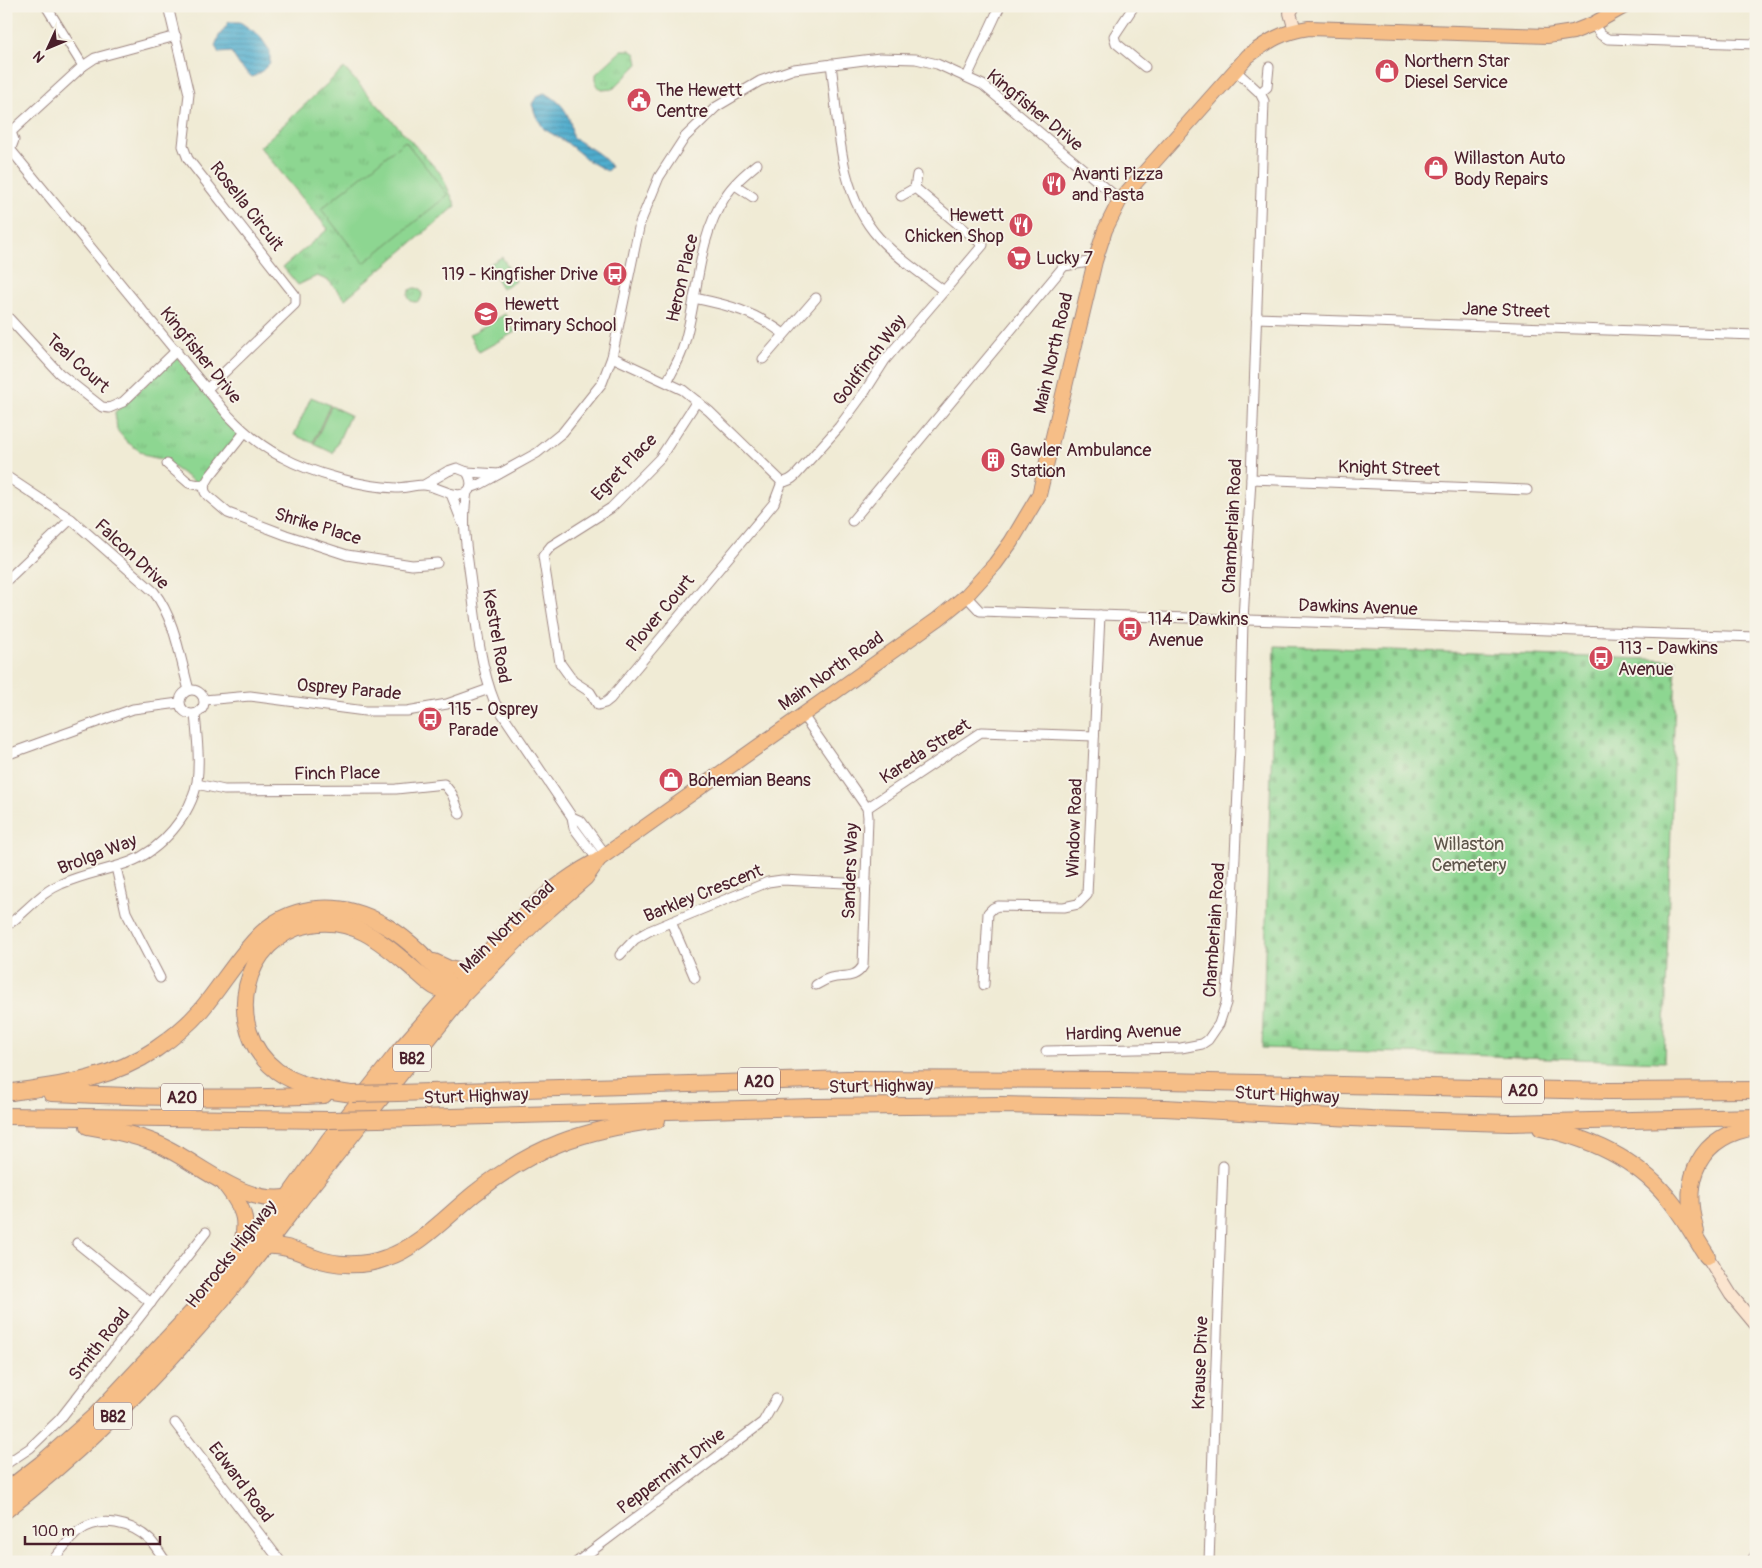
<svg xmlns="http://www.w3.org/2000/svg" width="1762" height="1568" viewBox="0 0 1762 1568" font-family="Pangolin,sans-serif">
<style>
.grass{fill:url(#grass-tufts);stroke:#6c7a5e}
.cemetery{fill:url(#cemetery-stones);stroke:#6c7a5e}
.pitch{fill:#8dd691;stroke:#6c7a5e}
.water{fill:url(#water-rules);stroke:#4c667c}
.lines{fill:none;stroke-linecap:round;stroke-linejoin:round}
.street-casing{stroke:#9d8580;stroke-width:11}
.secondary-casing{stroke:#9d8580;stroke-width:14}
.primary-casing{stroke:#9d8580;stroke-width:16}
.highway-casing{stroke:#9d8580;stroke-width:18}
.street{stroke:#fff;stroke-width:9}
.secondary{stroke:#fbe5cf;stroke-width:12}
.primary{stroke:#f6be87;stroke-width:14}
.highway{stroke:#f6be87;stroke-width:16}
.highway-bridge-casing{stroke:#9d8580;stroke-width:18;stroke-linecap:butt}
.highway-bridge{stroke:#f6be87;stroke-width:16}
.labels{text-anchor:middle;stroke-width:4;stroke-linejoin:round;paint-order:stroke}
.shield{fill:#f7f3e8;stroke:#7e5f64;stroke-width:1}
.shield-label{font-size:16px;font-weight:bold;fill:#4a1f2b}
.poi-label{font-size:18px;fill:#4a1f2b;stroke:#f7f3e8;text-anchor:start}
.street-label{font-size:18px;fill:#4a1f2b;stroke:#f7f3e8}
.park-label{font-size:18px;fill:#5e564a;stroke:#f7f3e8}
</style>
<defs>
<pattern id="grass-tufts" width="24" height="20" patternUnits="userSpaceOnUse" patternTransform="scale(1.25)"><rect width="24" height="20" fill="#8dd691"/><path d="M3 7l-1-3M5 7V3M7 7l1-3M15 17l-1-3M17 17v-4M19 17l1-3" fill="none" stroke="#7bb77d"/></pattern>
<pattern id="cemetery-stones" width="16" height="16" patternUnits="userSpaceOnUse" patternTransform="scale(1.25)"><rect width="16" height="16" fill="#8dd691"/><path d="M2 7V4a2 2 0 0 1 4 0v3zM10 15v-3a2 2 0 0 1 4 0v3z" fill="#7bb77d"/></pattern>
<pattern id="water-rules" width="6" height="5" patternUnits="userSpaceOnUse" patternTransform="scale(1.25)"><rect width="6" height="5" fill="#4fadce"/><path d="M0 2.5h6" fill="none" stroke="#448ca7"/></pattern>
</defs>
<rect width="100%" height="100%" fill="#f7f3e8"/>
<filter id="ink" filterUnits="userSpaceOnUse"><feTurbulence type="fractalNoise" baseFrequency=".02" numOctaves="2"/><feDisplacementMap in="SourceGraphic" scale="10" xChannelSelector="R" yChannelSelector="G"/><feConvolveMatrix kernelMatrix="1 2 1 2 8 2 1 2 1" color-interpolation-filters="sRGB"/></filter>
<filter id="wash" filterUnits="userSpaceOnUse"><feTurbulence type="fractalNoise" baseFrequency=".0096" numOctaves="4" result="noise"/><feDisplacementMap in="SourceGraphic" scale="20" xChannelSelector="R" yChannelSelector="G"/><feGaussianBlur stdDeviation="1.12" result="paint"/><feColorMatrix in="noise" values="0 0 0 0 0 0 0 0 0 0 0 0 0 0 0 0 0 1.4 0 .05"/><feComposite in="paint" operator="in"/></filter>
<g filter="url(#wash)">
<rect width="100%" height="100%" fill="#f0ebd5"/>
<!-- grass -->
<g class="grass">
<polygon points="622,50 630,50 636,54 638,64 613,89 602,90 596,85 596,74"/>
<polygon points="344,68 441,174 456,206 345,299 329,281 317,276 298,285 283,267 328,229 260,147"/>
<circle cx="415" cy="295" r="7"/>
<polygon points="177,357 220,413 239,433 202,483 195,482 161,459 147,456 127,442 117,430 115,412"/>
</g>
<!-- cemetery -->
<polygon class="cemetery" points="1275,646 1676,660 1664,1062 1262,1048"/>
<!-- pitch -->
<g class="pitch">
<polygon points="405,141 448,195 364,263 321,209"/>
<polygon points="502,257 516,281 502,288 488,265"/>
<polygon points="505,314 515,332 479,352 469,335"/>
<polygon points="311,397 330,405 313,443 294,435"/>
<polygon points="331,406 350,415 333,453 314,444"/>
</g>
<!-- water -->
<g class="water">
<polygon points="229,22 240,22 259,35 270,51 270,63 260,73 252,77 240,66 231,52 219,53 215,46 219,36"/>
<path d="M544,93C563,101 572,117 572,137C586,147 602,152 611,167L607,171L589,161L566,142L544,129L536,116L532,104L537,96Z"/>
</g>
</g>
<g filter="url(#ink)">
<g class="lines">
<defs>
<g id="street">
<polyline points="46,6 83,66"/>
<polyline points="168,6 189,94 183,146 188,159 295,295 295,304 207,389"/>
<polyline points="1134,6 1114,36 1116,43 1145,67"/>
<polyline points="1593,24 1601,35 1608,39 1756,44"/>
<polyline points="967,77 1000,6"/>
<polyline points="1260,93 1267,87 1269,67"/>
<polyline points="11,132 83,66 95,58 176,36"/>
<path d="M10,149L228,415C244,432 262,447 282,457C311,473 363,487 396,488C405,488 414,485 423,485C437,485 458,503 469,490C473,484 470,477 467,472L457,468L448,471L424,485"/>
<polyline points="6,151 11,148 14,140 11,132 6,129"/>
<polyline points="735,185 753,197"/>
<polyline points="915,188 917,175"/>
<polyline points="901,196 915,188 983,245 944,291"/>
<path d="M694,298C729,305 755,312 784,334"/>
<polyline points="6,315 59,373 102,407 109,408 123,402 177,350"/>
<polyline points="1256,318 1756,335"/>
<path d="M612,357L683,390L709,411L782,482C788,482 792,479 796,475L839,427L864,393L885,360L944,291C922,274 897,258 879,238C837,192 839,123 831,64"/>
<polyline points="763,359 816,298"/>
<path d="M667,382C672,372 678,362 682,351C699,301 695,242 725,197C733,184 745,174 757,164"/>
<polyline points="697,401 660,458 611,508 551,546 543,556 560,663 573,681 590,692 598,705 605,703 610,699 774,503 782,482"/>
<polyline points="245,432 210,476 204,486 205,492 208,496 228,513 286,535 347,555 412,565 437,563"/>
<polyline points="167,464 189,483 204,486"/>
<polyline points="467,472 499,474"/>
<path d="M6,476L71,519L154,592C175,619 180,658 189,690"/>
<polyline points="1251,479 1527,490"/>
<polyline points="470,488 481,484 537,453 563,432 602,383 612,357 640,223 659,177 685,137 716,107 760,81 794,69 880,58 916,59 937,64 983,85 1120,200"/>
<path d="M467,492C461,522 467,552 471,583C476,623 480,666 495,703L572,817L574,828L598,860"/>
<polyline points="451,494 462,522"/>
<polyline points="852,521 1064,266 1095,261"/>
<polyline points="6,581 71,519"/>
<polyline points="966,596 980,611 1756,637"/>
<circle cx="192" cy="702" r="12"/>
<polyline points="204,700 250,696 365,711 407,711 447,704 489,689"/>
<path d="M802,714L867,808L868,817L863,966C855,979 845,975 831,978C826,979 821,982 816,985"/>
<polyline points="6,755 133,709 179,703"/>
<polyline points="197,784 224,790 396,789 444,784 452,794 460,814"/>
<polyline points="867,808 981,732 1094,736"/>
<polyline points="572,817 581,821 606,855"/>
<polyline points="116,867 126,912 160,978"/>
<polyline points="671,922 695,978"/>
<path d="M6,926C25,914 39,893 61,884C83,874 108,870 130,862C161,850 191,815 197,782C200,760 197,736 195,714"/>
<polyline points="620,955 635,939 649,931 768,882 782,880 866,884"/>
<polyline points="984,985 988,913 993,908 998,906 1064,907 1078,904 1087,895 1100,615"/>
<polyline points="1046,1051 1181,1048 1202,1044 1208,1040 1219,1024 1226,1003 1231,945 1240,746 1243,620 1251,479 1264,101 1260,93 1235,70"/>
<polyline points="77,1243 151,1303"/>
<polyline points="175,1423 281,1562"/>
<polyline points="6,1464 30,1448 60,1419 206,1232"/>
<path d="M51,1562C61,1551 68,1540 79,1531C101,1515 132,1523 150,1540C156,1546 161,1555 166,1562"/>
<polyline points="577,1562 763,1422 776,1399"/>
<polyline points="1209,1562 1223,1166"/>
<polyline points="1751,1562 1756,1554"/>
</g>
<g id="secondary">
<polyline points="1294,6 1290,13 1295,30"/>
<polyline points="1707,1256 1731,1295 1756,1325"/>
</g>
<g id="primary">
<path d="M452,991C494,945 541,888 598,860L938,619L966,596L995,564L1011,542L1039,495L1095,261L1105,230L1120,200L1248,56C1270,40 1282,32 1309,28L1547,36L1573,32L1593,24L1625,6"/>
<polyline points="460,999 537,921 586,878 598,861"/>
</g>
<g id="highway">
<polyline points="434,962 449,969 468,973"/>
<path d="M51,1093C142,1097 233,1100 324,1095"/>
<polyline points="398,1093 848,1079 1120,1080 1609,1091 1756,1090"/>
<path d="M352,1094C326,1090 299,1087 277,1071C221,1029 242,935 311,924C356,916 385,945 417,972C428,982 436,991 452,991"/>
<polyline points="6,1116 330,1120"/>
<polyline points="378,1119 814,1107 1001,1105 1164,1108 1371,1119 1509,1123 1756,1117"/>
<path d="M88,1126C113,1130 138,1135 162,1146C201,1164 248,1210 295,1196"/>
<path d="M1541,1128C1593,1139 1641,1161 1673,1204C1686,1221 1696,1239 1707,1256"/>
<path d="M225,1184C247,1212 248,1221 240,1255"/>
<path d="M1696,1231C1680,1179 1699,1135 1756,1127"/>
<path d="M265,1246C281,1244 297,1251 312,1257C335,1266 363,1267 386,1258C418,1248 448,1215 474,1194C534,1146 583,1130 657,1120"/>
<polyline points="6,1491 41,1464 96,1415 199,1305 277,1213 329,1140 400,1050 452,991"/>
<path d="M6,1510C74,1457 136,1397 193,1333C234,1288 270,1239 307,1191C358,1127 409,1062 460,999C458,997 454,994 452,991C449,986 447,980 442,975C425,956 405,936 382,924C345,902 295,902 262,933C239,955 222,985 201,1010C188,1025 172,1038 156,1049C112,1079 62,1085 12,1092"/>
</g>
</defs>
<!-- street casing -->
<use href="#street" class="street-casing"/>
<!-- secondary casing -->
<use href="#secondary" class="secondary-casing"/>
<!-- primary casing -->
<use href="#primary" class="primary-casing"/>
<!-- highway casing -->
<use href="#highway" class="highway-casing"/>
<!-- street -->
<use href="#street" class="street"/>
<!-- secondary -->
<use href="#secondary" class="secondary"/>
<!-- primary -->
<use href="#primary" class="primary"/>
<!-- highway -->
<use href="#highway" class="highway"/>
<defs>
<g id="highway-bridge">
<polyline points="352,1094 398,1093"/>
<polyline points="330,1120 378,1119"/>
</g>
</defs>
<!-- highway-bridge casing -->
<use href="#highway-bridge" class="highway-bridge-casing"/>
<!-- highway-bridge -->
<use href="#highway-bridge" class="highway-bridge"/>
</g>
</g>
<!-- icons -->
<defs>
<symbol id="shop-disc" viewBox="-11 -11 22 22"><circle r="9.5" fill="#d1495b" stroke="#f7f3e8"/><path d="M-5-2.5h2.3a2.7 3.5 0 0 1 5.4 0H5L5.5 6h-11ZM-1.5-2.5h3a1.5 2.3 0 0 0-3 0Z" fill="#fff"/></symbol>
<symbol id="civic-disc" viewBox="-11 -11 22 22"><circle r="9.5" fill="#d1495b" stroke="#f7f3e8"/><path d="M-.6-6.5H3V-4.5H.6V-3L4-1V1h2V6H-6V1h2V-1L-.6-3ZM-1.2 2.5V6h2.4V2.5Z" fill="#fff"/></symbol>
<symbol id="restaurant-disc" viewBox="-11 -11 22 22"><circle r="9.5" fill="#d1495b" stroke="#f7f3e8"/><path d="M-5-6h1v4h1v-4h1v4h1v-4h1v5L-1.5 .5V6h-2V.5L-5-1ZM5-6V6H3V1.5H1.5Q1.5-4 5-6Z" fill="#fff"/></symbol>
<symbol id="supermarket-disc" viewBox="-11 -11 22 22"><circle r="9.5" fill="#d1495b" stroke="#f7f3e8"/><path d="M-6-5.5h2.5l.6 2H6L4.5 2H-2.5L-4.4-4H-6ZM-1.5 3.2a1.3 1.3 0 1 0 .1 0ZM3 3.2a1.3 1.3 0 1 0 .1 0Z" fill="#fff"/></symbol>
<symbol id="bus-disc" viewBox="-11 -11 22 22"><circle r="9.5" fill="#d1495b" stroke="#f7f3e8"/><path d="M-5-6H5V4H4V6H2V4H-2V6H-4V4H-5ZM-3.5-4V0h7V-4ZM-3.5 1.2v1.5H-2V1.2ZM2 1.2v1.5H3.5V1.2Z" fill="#fff"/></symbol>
<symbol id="school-disc" viewBox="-11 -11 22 22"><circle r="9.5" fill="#d1495b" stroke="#f7f3e8"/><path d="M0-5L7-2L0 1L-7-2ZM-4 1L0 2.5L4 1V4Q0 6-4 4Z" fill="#fff"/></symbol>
<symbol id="building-disc" viewBox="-11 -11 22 22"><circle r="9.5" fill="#d1495b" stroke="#f7f3e8"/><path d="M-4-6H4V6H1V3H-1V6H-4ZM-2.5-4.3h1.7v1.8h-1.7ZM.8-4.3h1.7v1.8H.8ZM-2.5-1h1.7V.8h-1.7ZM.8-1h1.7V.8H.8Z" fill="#fff"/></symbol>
</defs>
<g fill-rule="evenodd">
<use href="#shop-disc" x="1373" y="57" width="28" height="28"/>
<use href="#civic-disc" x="625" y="86" width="28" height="28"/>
<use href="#shop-disc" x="1422" y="154" width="28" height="28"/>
<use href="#restaurant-disc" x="1040" y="170" width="28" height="28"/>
<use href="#restaurant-disc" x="1007" y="211" width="28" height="28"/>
<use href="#supermarket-disc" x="1005" y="244" width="28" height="28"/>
<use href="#bus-disc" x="601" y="260" width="28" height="28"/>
<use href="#school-disc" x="472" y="300" width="28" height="28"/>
<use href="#building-disc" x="979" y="446" width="28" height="28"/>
<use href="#bus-disc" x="1116" y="615" width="28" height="28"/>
<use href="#bus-disc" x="1587" y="644" width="28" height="28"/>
<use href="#bus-disc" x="416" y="705" width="28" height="28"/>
<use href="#shop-disc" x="657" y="766" width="28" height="28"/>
</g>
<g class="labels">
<!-- shield labels -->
<g class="shield">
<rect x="393" y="1044.5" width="38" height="27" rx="4"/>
<rect x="738" y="1067.5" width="42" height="27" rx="4"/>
<rect x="1502" y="1076.5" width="42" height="27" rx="4"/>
<rect x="161" y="1083.5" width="42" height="27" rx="4"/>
<rect x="94" y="1402.5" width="38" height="27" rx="4"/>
</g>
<g class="shield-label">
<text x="412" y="1064">B82</text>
<text x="759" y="1087">A20</text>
<text x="1523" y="1096">A20</text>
<text x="182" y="1103">A20</text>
<text x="113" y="1422">B82</text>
</g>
<!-- poi labels -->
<g class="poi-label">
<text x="1404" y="67">Northern Star<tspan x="1404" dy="21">Diesel Service</tspan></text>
<text x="656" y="96">The Hewett<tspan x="656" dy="21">Centre</tspan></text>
<text x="1454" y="164">Willaston Auto<tspan x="1454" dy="21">Body Repairs</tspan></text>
<text x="1072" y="180">Avanti Pizza<tspan x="1072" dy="21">and Pasta</tspan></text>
<text x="1004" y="221" text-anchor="end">Hewett<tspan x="1004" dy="21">Chicken Shop</tspan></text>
<text x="1036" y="264">Lucky 7</text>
<text x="598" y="280" text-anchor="end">119 - Kingfisher Drive</text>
<text x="504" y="310">Hewett<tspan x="504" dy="21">Primary School</tspan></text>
<text x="1010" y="456">Gawler Ambulance<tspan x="1010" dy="21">Station</tspan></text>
<text x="1148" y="625">114 - Dawkins<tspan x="1148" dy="21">Avenue</tspan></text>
<text x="1618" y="654">113 - Dawkins<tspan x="1618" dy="21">Avenue</tspan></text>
<text x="448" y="715">115 - Osprey<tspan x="448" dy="21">Parade</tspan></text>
<text x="688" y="786">Bohemian Beans</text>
</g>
<!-- street labels -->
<g class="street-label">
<text transform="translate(1035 110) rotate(39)" y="6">Kingfisher Drive</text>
<text transform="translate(247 206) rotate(52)" y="6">Rosella Circuit</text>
<text transform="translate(682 278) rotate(-77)" y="6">Heron Place</text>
<text transform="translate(1506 310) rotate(2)" y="6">Jane Street</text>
<text transform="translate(1053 353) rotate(-77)" y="6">Main North Road</text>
<text transform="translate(201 355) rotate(51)" y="6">Kingfisher Drive</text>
<text transform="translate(869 360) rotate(-53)" y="6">Goldfinch Way</text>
<text transform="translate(78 363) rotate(42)" y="6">Teal Court</text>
<text transform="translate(624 467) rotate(-46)" y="6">Egret Place</text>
<text transform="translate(1389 468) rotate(2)" y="6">Knight Street</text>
<text transform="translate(318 526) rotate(17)" y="6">Shrike Place</text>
<text transform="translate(1232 526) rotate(-87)" y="6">Chamberlain Road</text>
<text transform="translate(132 554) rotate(43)" y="6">Falcon Drive</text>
<text transform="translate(1358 607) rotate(2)" y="6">Dawkins Avenue</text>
<text transform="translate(660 613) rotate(-50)" y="6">Plover Court</text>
<text transform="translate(497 636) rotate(80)" y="6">Kestrel Road</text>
<text transform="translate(831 671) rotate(-35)" y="6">Main North Road</text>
<text transform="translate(349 689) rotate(5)" y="6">Osprey Parade</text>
<text transform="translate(925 751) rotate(-33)" y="6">Kareda Street</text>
<text transform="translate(337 773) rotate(-1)" y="6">Finch Place</text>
<text transform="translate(1074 828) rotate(-88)" y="6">Window Road</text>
<text transform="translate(97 854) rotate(-21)" y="6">Brolga Way</text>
<text transform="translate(850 871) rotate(-88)" y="6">Sanders Way</text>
<text transform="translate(703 893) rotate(-22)" y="6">Barkley Crescent</text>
<text transform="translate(507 927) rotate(-44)" y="6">Main North Road</text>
<text transform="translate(1214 930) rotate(-86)" y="6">Chamberlain Road</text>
<text transform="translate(1123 1032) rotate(-2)" y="6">Harding Avenue</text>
<text transform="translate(881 1086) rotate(-1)" y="6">Sturt Highway</text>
<text transform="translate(1287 1095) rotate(3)" y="6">Sturt Highway</text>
<text transform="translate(476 1096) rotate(-2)" y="6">Sturt Highway</text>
<text transform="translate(231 1254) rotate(-51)" y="6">Horrocks Highway</text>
<text transform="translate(99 1344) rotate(-52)" y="6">Smith Road</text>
<text transform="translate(1200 1363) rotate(-88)" y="6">Krause Drive</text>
<text transform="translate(671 1471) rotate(-37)" y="6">Peppermint Drive</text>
<text transform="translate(241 1482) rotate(53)" y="6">Edward Road</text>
</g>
<!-- park labels -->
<g class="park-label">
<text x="1469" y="850">Willaston<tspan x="1469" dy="21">Cemetery</tspan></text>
</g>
</g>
<!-- margin -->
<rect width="1762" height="1568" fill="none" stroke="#f7f3e8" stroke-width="25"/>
<!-- north arrow -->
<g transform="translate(48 48) rotate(226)" stroke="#f7f3e8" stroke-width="4" paint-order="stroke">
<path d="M0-4L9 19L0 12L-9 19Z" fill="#4a1f2b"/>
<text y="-8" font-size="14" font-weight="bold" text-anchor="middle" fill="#4a1f2b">N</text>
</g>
<!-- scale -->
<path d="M25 1536v8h135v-8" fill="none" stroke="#4a1f2b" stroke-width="2.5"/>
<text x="32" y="1536" font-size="15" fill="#4a1f2b" stroke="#f7f3e8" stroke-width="4" paint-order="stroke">100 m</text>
</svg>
